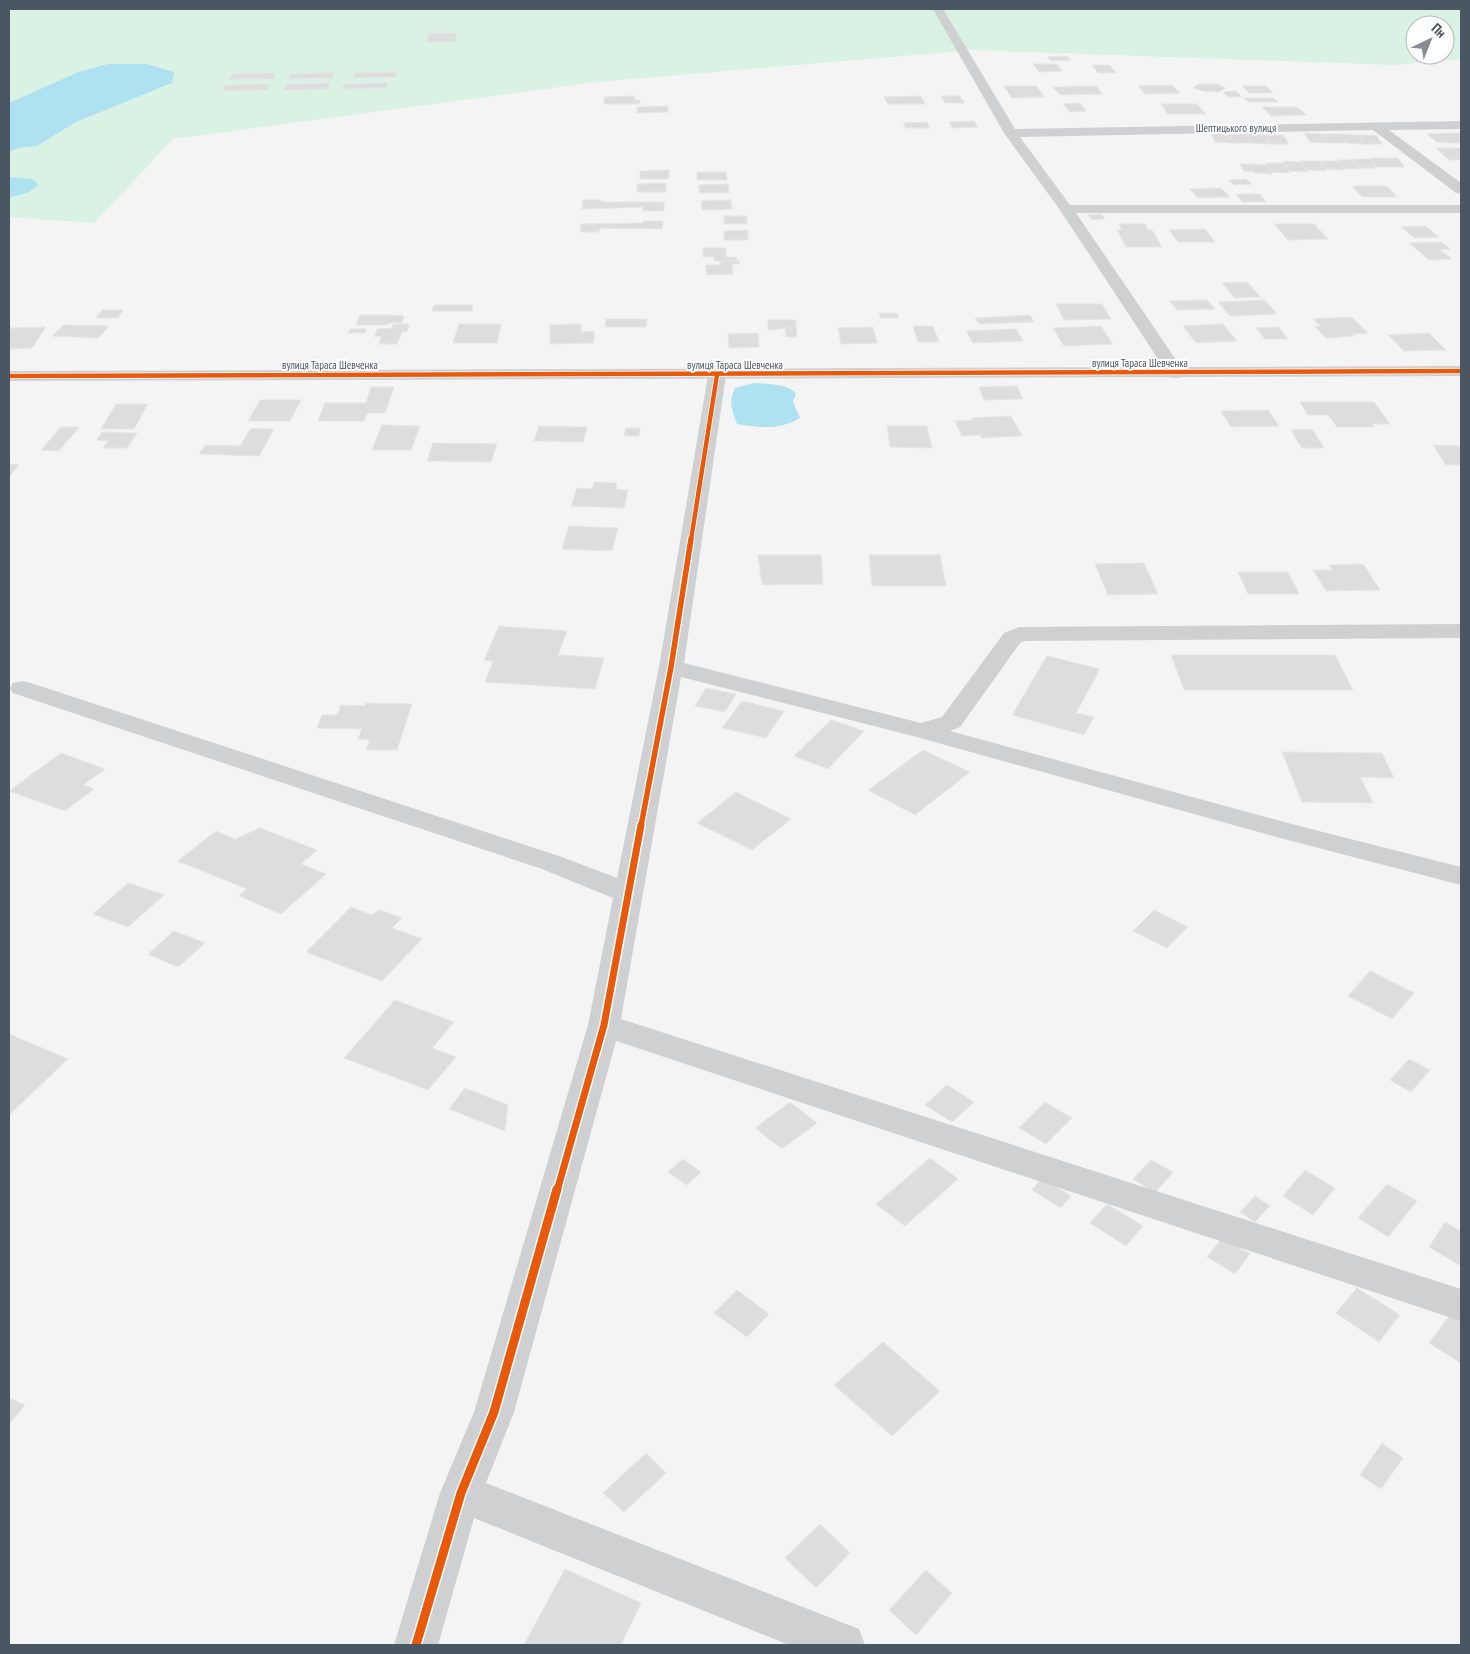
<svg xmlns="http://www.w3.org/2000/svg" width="1470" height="1654" viewBox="0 0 1470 1654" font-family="'PT Sans Narrow',sans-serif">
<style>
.green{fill:#d9f2e3;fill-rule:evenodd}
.water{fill:#aee2f0}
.building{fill:#ddddde;stroke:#e5e6e7}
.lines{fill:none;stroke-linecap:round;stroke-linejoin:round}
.street{fill:#ced0d2;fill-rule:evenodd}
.secondary{fill:#ced0d4;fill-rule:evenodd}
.cycleway-far3-casing{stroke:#fff;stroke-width:6}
.cycleway-far2-casing{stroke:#fff;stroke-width:8}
.cycleway-far1-casing{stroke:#fff;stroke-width:10}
.cycleway-casing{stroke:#fff;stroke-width:12}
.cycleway-far3{stroke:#e8590c;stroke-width:4.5}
.cycleway-far2{stroke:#e8590c;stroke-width:5.5}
.cycleway-far1{stroke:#e8590c;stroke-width:7}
.cycleway{stroke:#e8590c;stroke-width:9}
.labels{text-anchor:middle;stroke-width:4;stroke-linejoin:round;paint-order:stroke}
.far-street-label{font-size:11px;fill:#4a5661;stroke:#fff}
</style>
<rect width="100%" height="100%" fill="#f4f4f4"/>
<!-- green -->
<path class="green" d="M9,9H1461V59L1394,65L972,50L597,82L173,139L94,223L9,217V198L27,193L13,177H9V152L18,148L37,146L76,122L172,83L108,64L78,72L9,103ZM1415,25H1445V55H1415Z"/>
<!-- water -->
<g class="water">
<polygon points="108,64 147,64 174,72 172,83 76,122 37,146 18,148 9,152 9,103 78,72"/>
<polygon points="9,177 32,179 39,185 27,193 9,198"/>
<path d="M754,383C767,384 788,383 796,394L793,402L800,418C781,430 759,428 737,424C732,409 728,403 735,388Z"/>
</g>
<!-- building -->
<g class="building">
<polygon points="429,33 457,33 455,42 426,42"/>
<polygon points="1067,56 1071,60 1051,61 1047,57"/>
<polygon points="1033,64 1056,64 1062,71 1039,72"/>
<polygon points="1092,65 1110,65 1116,73 1098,73"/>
<polygon points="398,72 396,77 353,78 355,73"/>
<polygon points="275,73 273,79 229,79 232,74"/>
<polygon points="334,73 332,78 288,79 290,74"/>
<polygon points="330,83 328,89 284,90 286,84"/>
<polygon points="388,83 386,88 342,89 344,84"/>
<polygon points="270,84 267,90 222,91 225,85"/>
<polygon points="1198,84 1217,84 1225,88 1219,92 1203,91 1193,88"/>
<polygon points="1172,85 1180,93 1145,94 1138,86"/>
<polygon points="1004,86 1036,86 1045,97 1012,98"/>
<polygon points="1096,86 1102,94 1060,95 1053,87"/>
<polygon points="1242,86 1266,86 1273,93 1249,93"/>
<polygon points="1236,91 1242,97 1228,97 1223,92"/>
<polygon points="635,96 635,100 640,100 640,104 604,104 604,97"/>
<polygon points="921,96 925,104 888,104 884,97"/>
<polygon points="941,96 960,96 965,103 945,103"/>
<polygon points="1244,98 1274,98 1278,102 1248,102"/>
<polygon points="1080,103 1086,111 1070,112 1063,104"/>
<polygon points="1161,104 1197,104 1206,114 1168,114"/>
<polygon points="668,106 668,112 637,113 637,107"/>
<polygon points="1262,107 1297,107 1306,115 1271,116"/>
<polygon points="974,121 978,127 952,128 949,122"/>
<polygon points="927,122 930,128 906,128 903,123"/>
<polygon points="1211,133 1229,134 1234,143 1215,142"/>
<polygon points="1304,133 1322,134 1328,143 1310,142"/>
<polygon points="1461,133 1461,143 1448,143 1437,142 1427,134"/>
<polygon points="1229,134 1247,134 1252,143 1234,143"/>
<polygon points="1247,134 1265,135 1270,144 1252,143"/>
<polygon points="1322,134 1340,134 1346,143 1328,143"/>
<polygon points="1340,134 1358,135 1364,144 1346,143"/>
<polygon points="1265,135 1283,135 1289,144 1270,144"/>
<polygon points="1358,135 1376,135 1382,144 1364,144"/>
<polygon points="1436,148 1461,148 1461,160 1449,160"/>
<polygon points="1369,158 1387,158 1394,167 1376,167"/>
<polygon points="1387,158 1398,158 1404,167 1394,167"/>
<polygon points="1353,159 1370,159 1376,168 1359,168"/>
<polygon points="1337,160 1354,160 1360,169 1343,169"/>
<polygon points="1283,161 1301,162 1307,172 1289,171"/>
<polygon points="1300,161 1320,161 1326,171 1306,170"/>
<polygon points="1320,161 1338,161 1343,170 1325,169"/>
<polygon points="1266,163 1284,163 1290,173 1271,172"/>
<polygon points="1240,164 1250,164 1254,172 1244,171"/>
<polygon points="1250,164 1267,165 1272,174 1255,173"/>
<polygon points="669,170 669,179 640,179 640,171"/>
<polygon points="697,172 726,172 727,180 697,180"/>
<polygon points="1246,179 1252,184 1234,185 1229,180"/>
<polygon points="666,183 666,192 637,192 637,184"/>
<polygon points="728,184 729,193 699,193 699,185"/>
<polygon points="1352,186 1387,186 1397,197 1362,197"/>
<polygon points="1221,188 1230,197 1198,198 1190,189"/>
<polygon points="1236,194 1260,194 1266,202 1242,202"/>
<polygon points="583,200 601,200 601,202 664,202 664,211 643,211 643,207 582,209"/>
<polygon points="731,200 732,209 702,210 701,201"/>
<polygon points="1101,214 1105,219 1092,220 1088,215"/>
<rect x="724" y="216" width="23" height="8"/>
<polygon points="643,221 663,221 662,229 600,228 599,232 580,232 581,224 643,223"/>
<polygon points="1119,224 1145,224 1148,230 1152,230 1162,247 1126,247 1117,230 1122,230"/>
<polygon points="1274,224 1314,224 1328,239 1288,240"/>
<polygon points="1425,226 1439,237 1415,238 1401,227"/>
<polygon points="1205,229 1215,242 1178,242 1169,230"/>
<polygon points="748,230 748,240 724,240 724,231"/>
<polygon points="1441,242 1450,249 1440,250 1452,259 1429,260 1409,243"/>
<polygon points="703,248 726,248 726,257 736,257 737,261 714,261 714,257 703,257"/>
<polygon points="720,261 740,261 740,264 732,264 733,274 706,275 706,265 720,265"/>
<polygon points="1247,282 1261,297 1235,298 1222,283"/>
<polygon points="1207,300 1215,309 1177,310 1170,301"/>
<polygon points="1265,300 1277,314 1230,316 1218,302"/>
<polygon points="1056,304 1102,304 1111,319 1064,320"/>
<polygon points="434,305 473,305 472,311 432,311"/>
<polygon points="102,310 123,310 118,318 96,318"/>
<polygon points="879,313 897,313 899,318 881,318"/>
<polygon points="360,315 391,315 404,316 402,323 388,323 387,325 356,325"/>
<polygon points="1030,315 1034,322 979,324 975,318"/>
<polygon points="1351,317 1368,333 1352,334 1354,336 1326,338 1315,327 1321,326 1313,319"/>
<polygon points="606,319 647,319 646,327 605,327"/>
<polygon points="768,320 796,320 796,327 768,330"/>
<polygon points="393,324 409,324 407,332 402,332 397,344 379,344 381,336 375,337 377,329 392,328"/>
<polygon points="459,324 501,324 497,343 453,343"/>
<polygon points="581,324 581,332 594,331 594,343 550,344 550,325"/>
<polygon points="1223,324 1237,341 1196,343 1183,326"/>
<polygon points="64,325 109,326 98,338 52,336"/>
<polygon points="913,326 933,326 939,342 918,342"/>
<polygon points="1101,326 1113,344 1064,346 1053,328"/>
<polygon points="46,327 32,348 9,349 9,332 11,328"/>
<polygon points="785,327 796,327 797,337 786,337"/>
<polygon points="873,327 877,343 841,344 838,328"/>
<polygon points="1279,327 1288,339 1265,339 1256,328"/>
<polygon points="350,329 366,329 365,333 348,333"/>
<polygon points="1016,329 1023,341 973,343 966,331"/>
<polygon points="758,333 759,347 729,348 728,334"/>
<polygon points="1429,333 1446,350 1404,351 1388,335"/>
<polygon points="1017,386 1023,399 984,400 979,387"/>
<polygon points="371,387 394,387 385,413 367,413 364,421 318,421 325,403 366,403"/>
<polygon points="260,400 301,400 290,421 248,421"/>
<polygon points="1300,402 1374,402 1390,424 1372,424 1375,427 1337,427 1328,415 1308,415"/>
<polygon points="116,404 148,404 134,429 101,429"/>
<polygon points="1268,410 1279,426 1231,427 1221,411"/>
<polygon points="1011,416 1022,436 982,438 980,435 962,436 955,421 973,420 971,418"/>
<polygon points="382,425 420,426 411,450 372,450"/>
<polygon points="539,426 587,427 583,442 534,441"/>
<polygon points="887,426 927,426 932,448 890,447"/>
<polygon points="61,427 79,427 59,451 41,450"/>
<polygon points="251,428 274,429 259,456 199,454 205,445 240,446"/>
<polygon points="626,428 640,428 639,436 624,436"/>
<polygon points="1312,429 1324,448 1302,448 1291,430"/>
<polygon points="102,432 137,433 127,448 103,448 108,441 97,440"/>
<polygon points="433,443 497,444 491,462 427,461"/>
<polygon points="1433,445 1461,446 1461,465 1446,465"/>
<polygon points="9,464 19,465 9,477"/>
<polygon points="594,482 617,483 616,489 628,490 624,508 571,506 577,488 592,489"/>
<polygon points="569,526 618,528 612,551 562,549"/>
<polygon points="758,555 821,555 823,584 762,585"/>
<polygon points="869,555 940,555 946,586 872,586"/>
<polygon points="1144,563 1158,594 1108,595 1095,564"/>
<polygon points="1363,564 1380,590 1326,591 1313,570 1332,570 1329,565"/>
<polygon points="1238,572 1288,572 1299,594 1248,594"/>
<polygon points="499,626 567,631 558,655 604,658 595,689 485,682 493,661 484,660"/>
<polygon points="1171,655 1335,655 1353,690 1184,690"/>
<polygon points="1047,656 1100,669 1076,713 1094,717 1084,735 1012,715"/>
<polygon points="706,688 736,694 725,712 695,706"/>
<polygon points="742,701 784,711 766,738 722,728"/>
<polygon points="366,703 412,704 397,750 366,750 370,740 358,739 362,729 317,728 322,715 337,715 341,705 365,706"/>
<polygon points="831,720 864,731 828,769 794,756"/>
<polygon points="923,750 970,772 915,815 868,790"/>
<polygon points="1282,752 1382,753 1394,778 1360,777 1373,803 1302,802"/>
<polygon points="61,753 105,769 83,785 94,789 65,811 9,791"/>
<polygon points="736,792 791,819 752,850 697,823"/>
<polygon points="260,828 317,850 301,864 326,874 281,914 239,896 247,889 178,861 216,831 235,839"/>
<polygon points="128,883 164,895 128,927 93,914"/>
<polygon points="351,907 371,915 380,910 402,918 392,928 422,939 382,981 306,952"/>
<polygon points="1154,910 1188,927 1167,948 1133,931"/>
<polygon points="174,931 205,943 178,967 148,954"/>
<polygon points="1370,971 1414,993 1392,1019 1348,996"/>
<polygon points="395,1000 454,1022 432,1048 456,1057 428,1090 344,1058"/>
<polygon points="9,1034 68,1059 9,1115"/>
<polygon points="1409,1059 1430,1070 1411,1092 1390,1080"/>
<polygon points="947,1085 974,1102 952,1122 925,1105"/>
<polygon points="465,1088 508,1105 505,1131 449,1109"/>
<polygon points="790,1102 817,1123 782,1149 755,1128"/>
<polygon points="1045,1102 1072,1118 1046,1144 1019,1128"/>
<polygon points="930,1158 958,1179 905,1226 876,1204"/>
<polygon points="683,1159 701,1172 687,1185 668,1172"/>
<polygon points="1151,1160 1173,1172 1155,1193 1133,1179"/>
<polygon points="1305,1170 1335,1188 1313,1215 1283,1196"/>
<polygon points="1042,1178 1071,1196 1061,1208 1032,1190"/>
<polygon points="1387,1184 1417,1201 1388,1237 1358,1218"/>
<polygon points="1255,1196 1270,1206 1255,1222 1240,1212"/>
<polygon points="1107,1204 1143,1226 1126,1246 1090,1223"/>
<polygon points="1445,1222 1461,1231 1461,1266 1429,1247"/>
<polygon points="1222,1238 1250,1254 1235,1274 1207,1257"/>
<polygon points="1357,1288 1400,1315 1379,1342 1336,1313"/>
<polygon points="737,1290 769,1314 747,1337 714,1313"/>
<polygon points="1456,1307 1461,1311 1461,1363 1429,1343"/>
<polygon points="883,1342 940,1391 892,1436 834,1385"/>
<polygon points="9,1398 25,1405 9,1424"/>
<polygon points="1382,1443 1403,1458 1381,1489 1360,1475"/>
<polygon points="646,1453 666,1473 624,1512 603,1493"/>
<polygon points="820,1524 850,1553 816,1588 785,1558"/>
<polygon points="565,1569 641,1603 621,1645 524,1645"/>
<polygon points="926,1570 952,1593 916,1635 889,1610"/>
</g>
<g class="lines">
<!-- street -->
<g class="street">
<polygon points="933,9 943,9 1015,129 1461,121 1461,129 1389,130 1461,183 1461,194 1456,193 1373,130 1020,137 1070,205 1461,205 1461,213 1076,213 1185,373 1182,377 1176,378 1170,377 1060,210 1004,133"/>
<polygon points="717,370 723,371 726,375 684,663 921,723 942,717 1004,633 1019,627 1461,624 1461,638 1024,641 1020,643 960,727 950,731 1299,826 1461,867 1461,885 1284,839 913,736 681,677 621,1019 1461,1289 1461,1321 616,1041 514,1412 486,1483 859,1629 865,1645 789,1645 474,1518 438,1645 394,1645 440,1493 474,1412 588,1025 613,898 542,869 13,693 10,688 13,683 22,681 31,683 562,857 617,878 659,667 708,375 711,371"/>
</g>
<!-- secondary -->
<polygon class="secondary" points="1461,366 1461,376 9,381 9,371"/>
<defs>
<g id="cycleway-far3">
<polyline points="9,376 1461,371"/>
<polyline points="691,540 717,375"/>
</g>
<polyline id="cycleway-far2" points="641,826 671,667 691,539"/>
<polyline id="cycleway-far1" points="557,1191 604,1025 641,825"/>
<polyline id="cycleway" points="416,1645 461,1493 494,1412 557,1189"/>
</defs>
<!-- cycleway-far3 casing -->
<use href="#cycleway-far3" class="cycleway-far3-casing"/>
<!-- cycleway-far2 casing -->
<use href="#cycleway-far2" class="cycleway-far2-casing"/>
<!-- cycleway-far1 casing -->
<use href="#cycleway-far1" class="cycleway-far1-casing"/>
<!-- cycleway casing -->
<use href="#cycleway" class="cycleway-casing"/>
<!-- cycleway-far3 -->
<use href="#cycleway-far3" class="cycleway-far3"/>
<!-- cycleway-far2 -->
<use href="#cycleway-far2" class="cycleway-far2"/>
<!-- cycleway-far1 -->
<use href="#cycleway-far1" class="cycleway-far1"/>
<!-- cycleway -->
<use href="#cycleway" class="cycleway"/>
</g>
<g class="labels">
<!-- far-street labels -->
<g class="far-street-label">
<text x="1236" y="132">Шептицького вулиця</text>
<text x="1140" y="367">вулиця Тараса Шевченка</text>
<text x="330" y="369">вулиця Тараса Шевченка</text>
<text x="735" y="369">вулиця Тараса Шевченка</text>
</g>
</g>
<!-- border -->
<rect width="1470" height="1654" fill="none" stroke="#4a5661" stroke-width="20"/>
<!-- north arrow -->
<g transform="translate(1430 40) rotate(43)"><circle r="24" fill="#ffffff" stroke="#b7bbc0"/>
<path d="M0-4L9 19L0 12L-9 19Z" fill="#868d94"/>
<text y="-8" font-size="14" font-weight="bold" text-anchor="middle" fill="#4a5661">Пн</text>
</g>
</svg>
